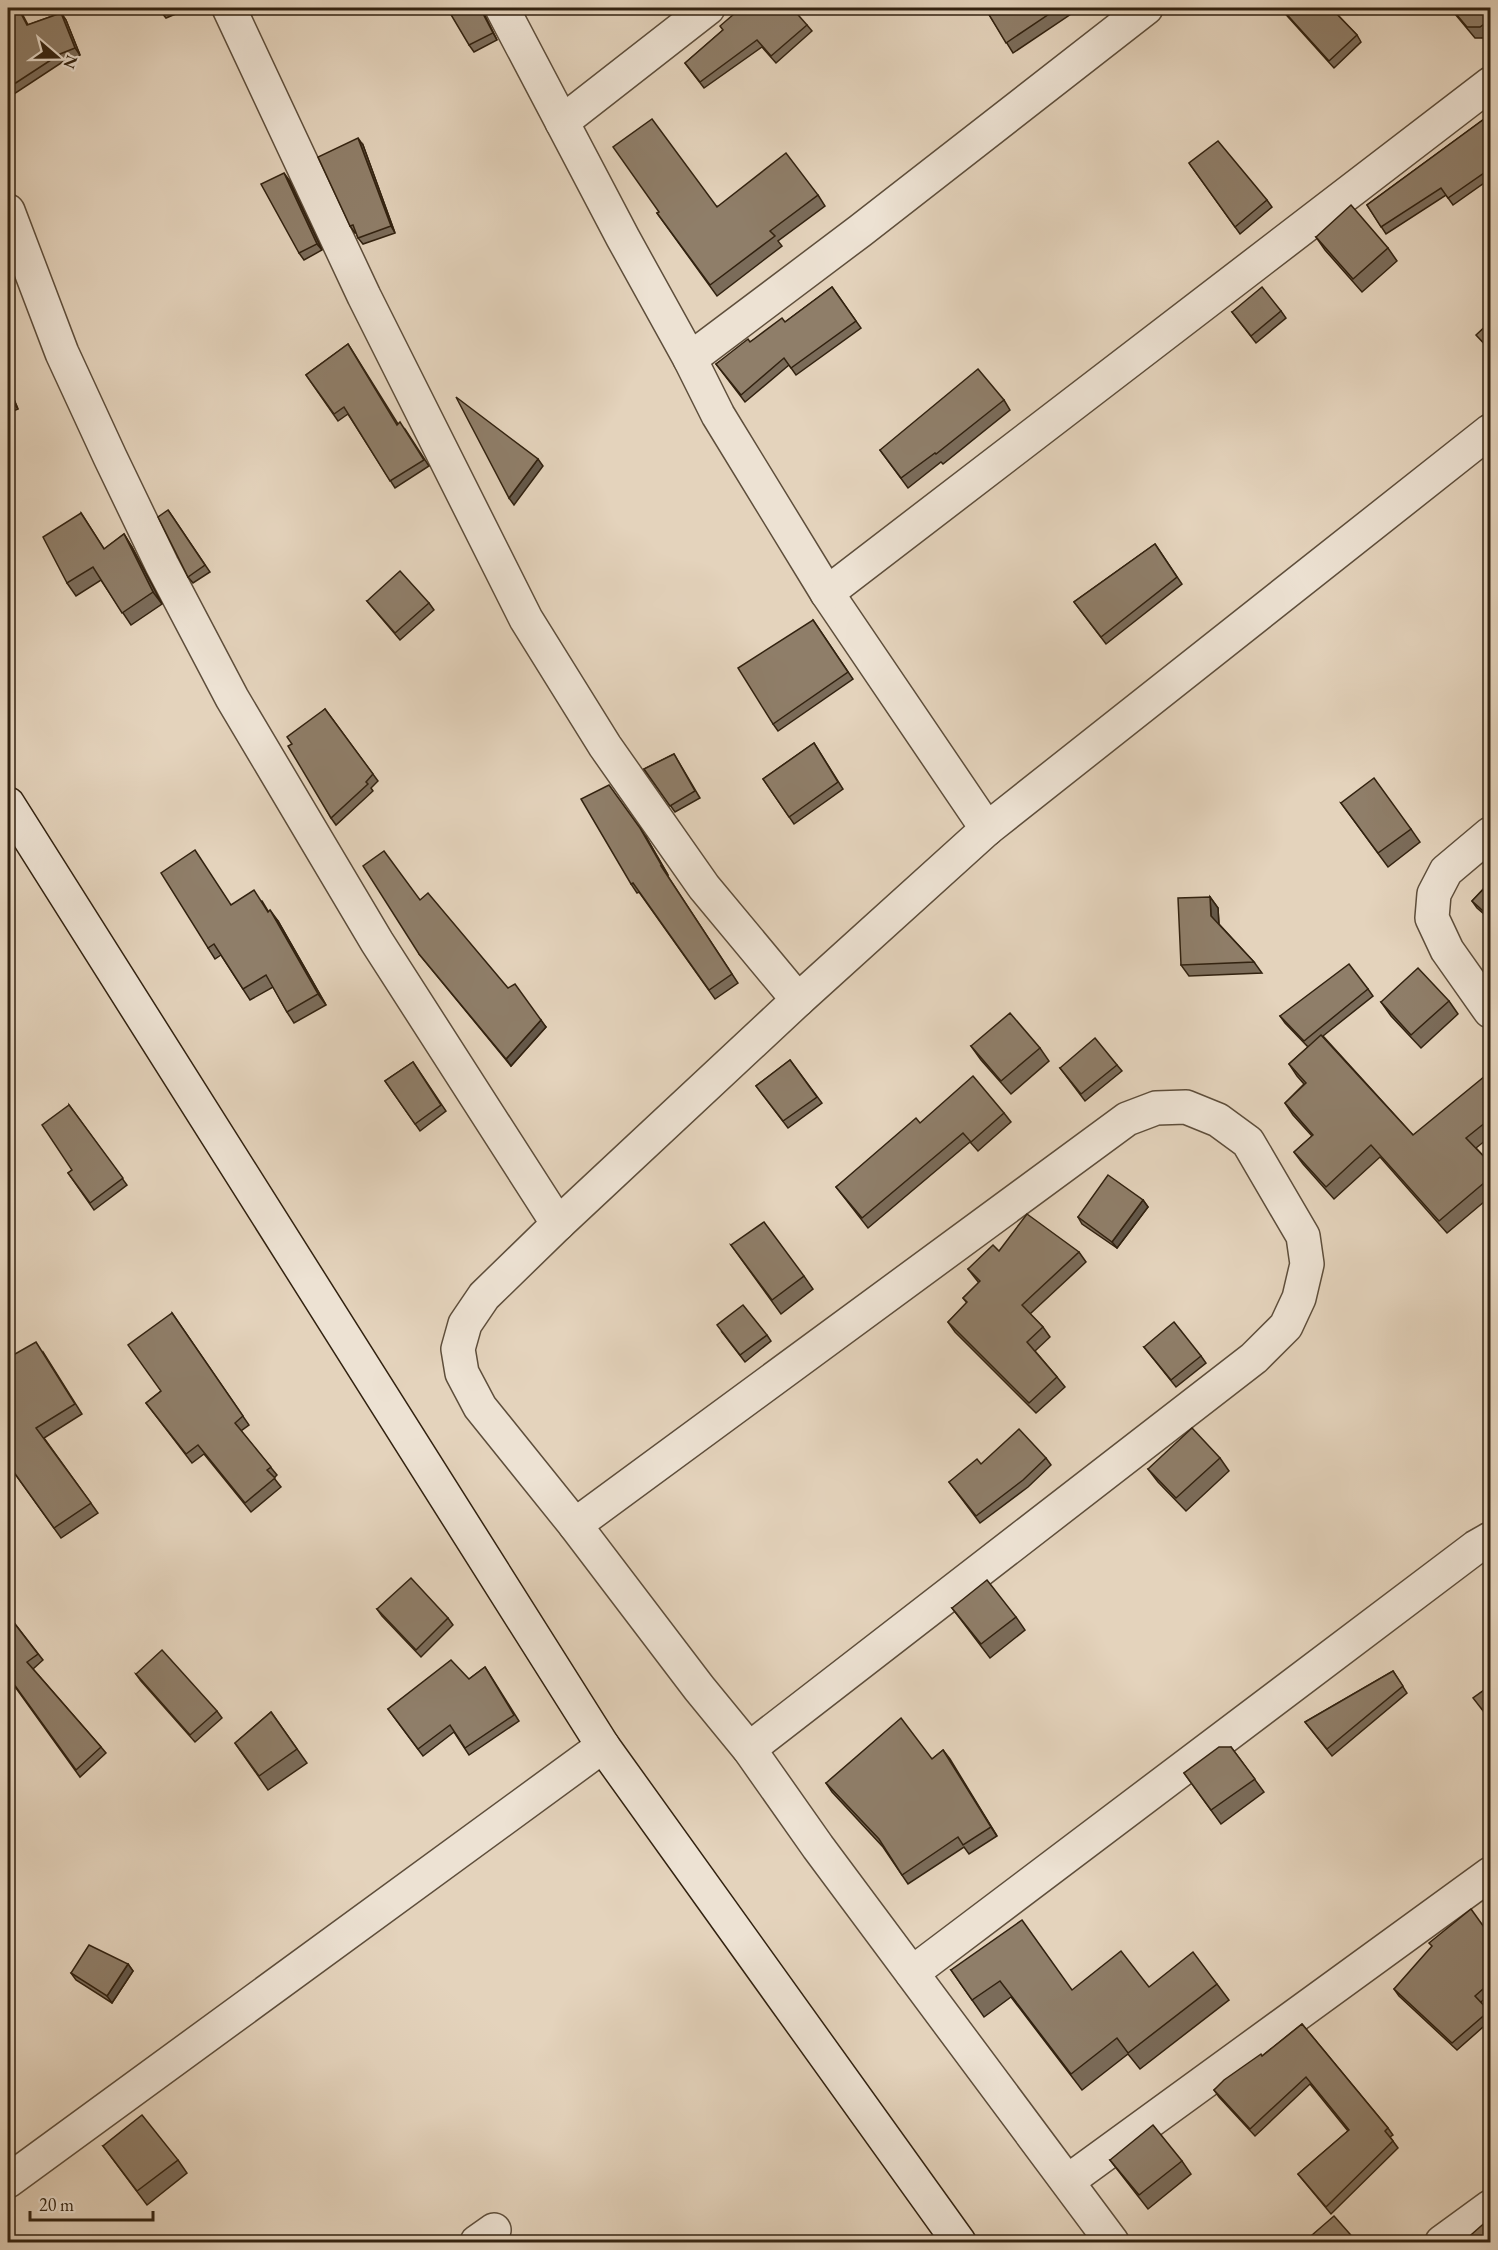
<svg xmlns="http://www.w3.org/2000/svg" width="1498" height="2250" viewBox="0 0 1498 2250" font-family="'EB Garamond',serif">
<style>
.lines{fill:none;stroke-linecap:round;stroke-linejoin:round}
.minor-casing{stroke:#5e4e3b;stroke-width:36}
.secondary-casing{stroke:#322210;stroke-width:36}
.minor{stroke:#ede2d3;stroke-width:33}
.secondary{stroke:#ede2d3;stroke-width:33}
.wall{fill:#7b6c5a;stroke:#322210;stroke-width:1.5}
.shaded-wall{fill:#64584a;stroke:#322210;stroke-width:1.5}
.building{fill:#8f7e69;stroke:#322210;stroke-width:1.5}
</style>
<rect width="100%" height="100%" fill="#e4d3bc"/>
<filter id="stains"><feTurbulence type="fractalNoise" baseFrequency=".00333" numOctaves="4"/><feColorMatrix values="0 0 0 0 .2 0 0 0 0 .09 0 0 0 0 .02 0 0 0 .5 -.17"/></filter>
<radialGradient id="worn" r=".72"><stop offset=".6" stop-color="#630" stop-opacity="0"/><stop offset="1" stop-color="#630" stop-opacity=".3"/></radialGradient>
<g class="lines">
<defs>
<g id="minor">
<polyline points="229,8 364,296 526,619 605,746 704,887 798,1000"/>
<polyline points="502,8 623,238 690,359 718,415 827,593 987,829"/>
<polyline points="562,122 708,8"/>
<polyline points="8,211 62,353 110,457 162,565 232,698 377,942 558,1224"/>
<polyline points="690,359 860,231 1146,8"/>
<polyline points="827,593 1490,84"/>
<polyline points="1490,834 1446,871 1434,894 1432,918 1447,950 1490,1011"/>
<polyline points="575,1525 1127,1119 1156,1108 1186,1107 1218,1120 1248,1142 1303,1236 1307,1264 1299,1298 1286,1326 1254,1358 749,1749"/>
<polyline points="912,1973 1476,1547 1490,1539"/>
<polyline points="8,2181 603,1746"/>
<polyline points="1068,2181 1490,1874"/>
<polyline points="477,2242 494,2230"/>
<polyline points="1112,2242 818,1847 749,1749 699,1688 575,1525 480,1407 462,1373 458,1349 465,1324 484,1296 558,1224 798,1000 987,829 1490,431"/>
<polyline points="1442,2242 1490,2207"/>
</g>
<polyline id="secondary" points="8,804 603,1746 959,2242"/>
</defs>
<!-- minor casing -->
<use href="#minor" class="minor-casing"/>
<!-- secondary casing -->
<use href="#secondary" class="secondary-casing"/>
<!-- minor -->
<use href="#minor" class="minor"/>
<!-- secondary -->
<use href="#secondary" class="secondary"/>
</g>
<!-- wall -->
<g class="wall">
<polygon points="8,8 28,25 61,13 66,20 80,55 64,61 11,96 8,91"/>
<polygon points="160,8 190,8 166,18 161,12"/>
<polygon points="985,8 1080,8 1013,53"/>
<polygon points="1280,8 1331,8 1357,35 1361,42 1334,68"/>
<polygon points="1450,8 1491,8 1491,36 1488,38 1475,38"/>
<polygon points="485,16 497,40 474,52 469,45"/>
<polygon points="807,25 812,31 776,63 762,47 704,88 685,63 723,30"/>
<polygon points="1491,114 1491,178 1453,205 1446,195 1386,234 1367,205"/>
<polygon points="363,145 395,233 363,244 358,238 356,232 355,233 350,226"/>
<polygon points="1189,163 1267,200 1272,207 1240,234"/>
<polygon points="289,180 322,250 304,260 299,253"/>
<polygon points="818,195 825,206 778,241 782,246 717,296 657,213"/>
<polygon points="1316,237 1388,248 1397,261 1362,292 1325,250"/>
<polygon points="832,287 861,328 796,375 789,365 745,402 716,364 750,342 785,322"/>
<polygon points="1281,311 1286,318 1256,343 1232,312"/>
<polygon points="348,344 398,424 405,429 429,466 395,488 348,414 338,421 306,375"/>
<polygon points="8,385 18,409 8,413"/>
<polygon points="1004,400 1010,410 943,464 941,462 908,488 880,450"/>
<polygon points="168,510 210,572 193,583 188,577"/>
<polygon points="81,513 104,549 124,534 132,547 162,604 131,625 101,580 76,596 67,583"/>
<polygon points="1155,544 1182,584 1106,644 1074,602"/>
<polygon points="367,601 429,603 434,610 400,640"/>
<polygon points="813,620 853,679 778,731 773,724"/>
<polygon points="325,709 378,781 371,788 373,791 336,825 331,818 292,744"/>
<polygon points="814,743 843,789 794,824 763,779"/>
<polygon points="674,754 700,798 675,812 644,769"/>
<polygon points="1341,803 1411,829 1420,842 1388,867"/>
<polygon points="646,837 668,875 667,875 738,983 715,999 639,892 637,893 631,884"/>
<polygon points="1491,881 1491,920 1477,908 1472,901"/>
<polygon points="1210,897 1218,908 1219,924 1254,962 1262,973 1189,976 1181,965"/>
<polygon points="420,900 546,1027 511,1066 419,954"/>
<polygon points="262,901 268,911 278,921 326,1005 294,1023 287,1012 273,987 250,1000 221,955 215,959 208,948 231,905"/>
<polygon points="1368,989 1373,996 1323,1036 1413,1135 1491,1083 1491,1136 1476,1148 1491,1164 1491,1196 1447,1233 1380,1157 1334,1199 1303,1164 1294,1152 1312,1136 1293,1115 1285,1103 1304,1084 1297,1076 1289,1064 1308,1047 1285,1023 1280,1016"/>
<polygon points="1449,1001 1458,1014 1421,1048 1391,1016 1381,1002"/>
<polygon points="971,1046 1040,1048 1049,1061 1011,1094 981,1060"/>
<polygon points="790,1060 822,1103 788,1128 756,1086"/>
<polygon points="413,1062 446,1111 420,1131 385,1081"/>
<polygon points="1117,1065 1122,1071 1085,1101 1060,1068"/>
<polygon points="69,1105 127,1185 94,1210 68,1173 72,1170"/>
<polygon points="1004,1113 1011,1122 978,1151 970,1142 868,1228 836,1187 920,1123"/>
<polygon points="1143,1200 1148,1207 1117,1248 1082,1224 1078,1217"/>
<polygon points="731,1245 804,1276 813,1289 781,1314"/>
<polygon points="999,1251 1079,1252 1086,1262 1030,1314 1043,1327 1050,1337 1035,1351 1057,1377 1065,1387 1036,1413 955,1332 948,1322 967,1303 963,1298 979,1283 968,1269"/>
<polygon points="172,1313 249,1425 241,1431 277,1475 274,1478 281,1487 251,1512 204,1454 192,1463 146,1403 161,1391"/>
<polygon points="722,1332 767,1335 771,1341 745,1362"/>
<polygon points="1144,1347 1201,1356 1206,1363 1176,1387"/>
<polygon points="43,1352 82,1414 44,1438 98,1513 61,1538 8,1464"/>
<polygon points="1046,1458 1051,1465 1028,1487 980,1523 949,1482 981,1464"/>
<polygon points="1220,1458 1229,1471 1186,1511 1158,1482 1148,1469"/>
<polygon points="952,1608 1016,1617 1025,1630 990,1658"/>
<polygon points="377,1609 448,1618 453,1625 421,1657 382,1616"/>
<polygon points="8,1615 43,1660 33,1669 101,1747 106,1753 80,1777 8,1677"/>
<polygon points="485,1667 519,1721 469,1755 454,1732 423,1756 388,1709 469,1679"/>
<polygon points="1393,1671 1407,1693 1332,1756 1305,1722"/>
<polygon points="136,1674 217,1711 222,1718 195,1742 141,1681"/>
<polygon points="271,1712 307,1763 268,1790 235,1743"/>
<polygon points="1231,1747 1264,1792 1221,1824 1184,1773"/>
<polygon points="943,1750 997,1836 969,1854 964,1847 908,1884 883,1847 832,1792 826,1783 932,1759"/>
<polygon points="1491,1932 1491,1993 1481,2002 1491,2013 1491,2020 1457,2050 1399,1996 1394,1989"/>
<polygon points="128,1964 133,1971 112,2003 76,1980 71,1973"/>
<polygon points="951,1970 1072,1990 1217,1984 1229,2000 1140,2069 1128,2054 1082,2090 1011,1997 984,2017"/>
<polygon points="1302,2024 1388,2128 1393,2135 1390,2137 1398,2148 1331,2214 1298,2174 1348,2131 1310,2084 1255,2136 1219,2097 1214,2090 1262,2056"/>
<polygon points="103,2146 178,2160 187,2173 147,2205"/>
<polygon points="1110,2160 1182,2161 1191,2174 1148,2209 1120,2173"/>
</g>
<!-- shaded-wall -->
<g class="shaded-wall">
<polygon points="18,8 19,8 32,32 27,25"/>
<polygon points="480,8 484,8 485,16 497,40 493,33"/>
<polygon points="61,13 66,20 80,55 75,48"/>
<polygon points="358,138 363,145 395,233 391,226"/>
<polygon points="284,173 289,180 322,250 317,244"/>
<polygon points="8,385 18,409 13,402 8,390"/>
<polygon points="538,459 543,466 514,505 509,498"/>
<polygon points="124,534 132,547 162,604 153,592"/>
<polygon points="640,828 646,837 668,875 662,866"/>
<polygon points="1210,897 1218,908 1219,927 1211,916"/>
<polygon points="270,910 278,921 326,1005 318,994"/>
<polygon points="541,1020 546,1027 511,1066 506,1059"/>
<polygon points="1143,1200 1148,1207 1117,1248 1112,1242"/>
<polygon points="943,1750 950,1759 997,1836 991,1827"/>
<polygon points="128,1964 133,1971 112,2003 107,1996"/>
</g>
<!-- building -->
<g class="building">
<polygon points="8,8 18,8 27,25 61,13 75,48 60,54 8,88"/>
<polygon points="160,8 170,8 161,12"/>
<polygon points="447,8 480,8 493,33 469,45"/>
<polygon points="741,8 792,8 807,25 771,56 757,40 700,82 685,63 723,30 720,26"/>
<polygon points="985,8 1058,8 1006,43"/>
<polygon points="1281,8 1331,8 1357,35 1329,61"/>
<polygon points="1451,8 1491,8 1491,19 1480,27 1467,27"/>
<polygon points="1491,114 1491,168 1448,198 1441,188 1381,227 1367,205"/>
<polygon points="652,119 717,207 786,153 818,195 770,231 775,236 710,285 657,213 659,212 613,147"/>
<polygon points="358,138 391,226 358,238 353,225 350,226 318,157"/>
<polygon points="1218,141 1267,200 1235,227 1189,163"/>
<polygon points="284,173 317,244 299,253 261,184"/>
<polygon points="1351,205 1388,248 1353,279 1316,237"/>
<polygon points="832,287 856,321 791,368 784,358 741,395 716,364 748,339 750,342 782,318 785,322"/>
<polygon points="1262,287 1281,311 1251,336 1232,312"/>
<polygon points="1491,321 1491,351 1476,335"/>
<polygon points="348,344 397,425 400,422 424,460 390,481 344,407 334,414 306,375"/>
<polygon points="978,369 1004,400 936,454 935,453 901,478 880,450"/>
<polygon points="8,390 13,402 8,404"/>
<polygon points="456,397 538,459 509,498"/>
<polygon points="168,510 205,565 188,577 158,517"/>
<polygon points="81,513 104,549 124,534 153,592 122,613 93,567 67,583 43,537"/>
<polygon points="1155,544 1177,577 1101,637 1074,602"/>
<polygon points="400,571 429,603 395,633 367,601"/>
<polygon points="813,620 848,672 773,724 738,668"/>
<polygon points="325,709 373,774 366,782 368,784 331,818 288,746 292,744 287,737"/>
<polygon points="814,743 838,782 789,817 763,779"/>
<polygon points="674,754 695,791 670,806 644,769"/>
<polygon points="1374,778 1411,829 1378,853 1341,803"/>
<polygon points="609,785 640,828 662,866 661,866 732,974 709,990 633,883 631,884 581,799"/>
<polygon points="195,850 231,905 254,890 268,912 270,910 318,994 287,1012 266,975 243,989 214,944 208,948 161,873"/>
<polygon points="384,851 420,900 428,893 508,988 515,984 541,1020 506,1059 419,954 363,866"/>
<polygon points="1491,881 1491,918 1472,901"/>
<polygon points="1210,897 1211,916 1254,962 1181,965 1178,898"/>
<polygon points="1349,964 1368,989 1304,1041 1280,1016"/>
<polygon points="1418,968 1449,1001 1411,1035 1381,1002"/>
<polygon points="1010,1013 1040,1048 1001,1081 971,1046"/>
<polygon points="1321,1035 1413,1135 1485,1076 1491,1083 1491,1118 1466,1138 1491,1164 1491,1177 1439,1221 1371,1145 1326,1187 1294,1152 1313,1135 1285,1103 1306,1083 1289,1064"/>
<polygon points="1095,1038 1117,1065 1081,1094 1060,1068"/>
<polygon points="790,1060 817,1097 783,1121 756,1086"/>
<polygon points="413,1062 441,1105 415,1124 385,1081"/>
<polygon points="973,1076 1004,1113 971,1142 963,1133 862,1218 836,1187 916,1118 920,1123"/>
<polygon points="69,1105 123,1178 90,1203 68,1173 72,1170 42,1125"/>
<polygon points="1108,1175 1143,1200 1112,1242 1078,1217"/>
<polygon points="1027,1214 1079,1252 1022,1305 1043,1327 1027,1342 1057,1377 1029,1403 948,1322 967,1302 963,1298 980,1281 968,1269 993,1245 999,1251"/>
<polygon points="764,1222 804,1276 772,1300 731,1245"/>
<polygon points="743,1305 767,1335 740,1355 717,1325"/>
<polygon points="172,1313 243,1416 235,1423 271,1467 267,1470 275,1478 245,1503 198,1445 186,1454 146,1403 161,1391 128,1345"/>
<polygon points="1174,1322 1201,1356 1171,1380 1144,1347"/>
<polygon points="36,1342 75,1404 36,1428 91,1503 54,1528 8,1464 8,1358"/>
<polygon points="1192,1428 1220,1458 1176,1498 1148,1469"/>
<polygon points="1019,1429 1046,1458 1023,1480 976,1516 949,1482 977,1459 981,1464"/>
<polygon points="411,1578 448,1618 416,1650 377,1609"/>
<polygon points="987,1580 1016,1617 981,1644 952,1608"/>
<polygon points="8,1615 38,1654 27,1662 101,1747 76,1770 8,1676"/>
<polygon points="162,1650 217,1711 190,1735 136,1674"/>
<polygon points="451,1660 469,1679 485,1667 514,1715 465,1748 450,1725 418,1749 388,1709"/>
<polygon points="1393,1671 1403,1686 1327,1749 1305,1722"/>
<polygon points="1491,1685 1491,1721 1473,1698"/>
<polygon points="271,1712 297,1749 259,1776 235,1743"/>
<polygon points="901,1718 932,1759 943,1750 991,1827 963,1845 958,1837 902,1875 879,1839 826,1783"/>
<polygon points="1219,1747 1231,1747 1255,1779 1211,1810 1184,1773"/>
<polygon points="1471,1909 1489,1934 1491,1932 1491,1982 1475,1996 1489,2011 1452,2043 1394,1989 1432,1946 1429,1943"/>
<polygon points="1022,1920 1072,1990 1121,1951 1149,1987 1193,1952 1217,1984 1128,2053 1117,2038 1071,2074 1000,1981 972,2000 951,1970"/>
<polygon points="89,1945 128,1964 107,1996 71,1973"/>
<polygon points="1302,2024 1388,2128 1385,2131 1393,2141 1326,2207 1298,2174 1349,2130 1306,2077 1250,2129 1214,2090 1224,2080 1261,2054 1262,2056"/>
<polygon points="142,2115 178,2160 137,2191 103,2146"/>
<polygon points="1153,2125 1182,2161 1139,2195 1110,2160"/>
<polygon points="1334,2216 1357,2242 1304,2242"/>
<polygon points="1489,2219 1491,2221 1491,2242 1464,2242 1464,2241"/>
</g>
<!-- margin -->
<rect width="1498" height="2250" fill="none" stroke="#e4d3bc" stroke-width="30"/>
<rect x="9" y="9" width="1480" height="2232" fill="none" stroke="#322210" stroke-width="3"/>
<rect x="15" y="15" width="1468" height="2220" fill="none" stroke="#322210" stroke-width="1.5"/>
<!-- north arrow -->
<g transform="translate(57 57) rotate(110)" stroke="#ede2d3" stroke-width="4.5" paint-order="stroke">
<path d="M0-4.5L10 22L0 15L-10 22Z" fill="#322210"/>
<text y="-9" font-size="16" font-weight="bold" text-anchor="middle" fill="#322210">N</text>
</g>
<!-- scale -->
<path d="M30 2211v9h123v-9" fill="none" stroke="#322210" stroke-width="3"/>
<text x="39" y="2211" font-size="18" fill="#322210" stroke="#ede2d3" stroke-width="4.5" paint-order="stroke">20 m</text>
<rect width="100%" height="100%" filter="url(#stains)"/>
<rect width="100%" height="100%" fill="url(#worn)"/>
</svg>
